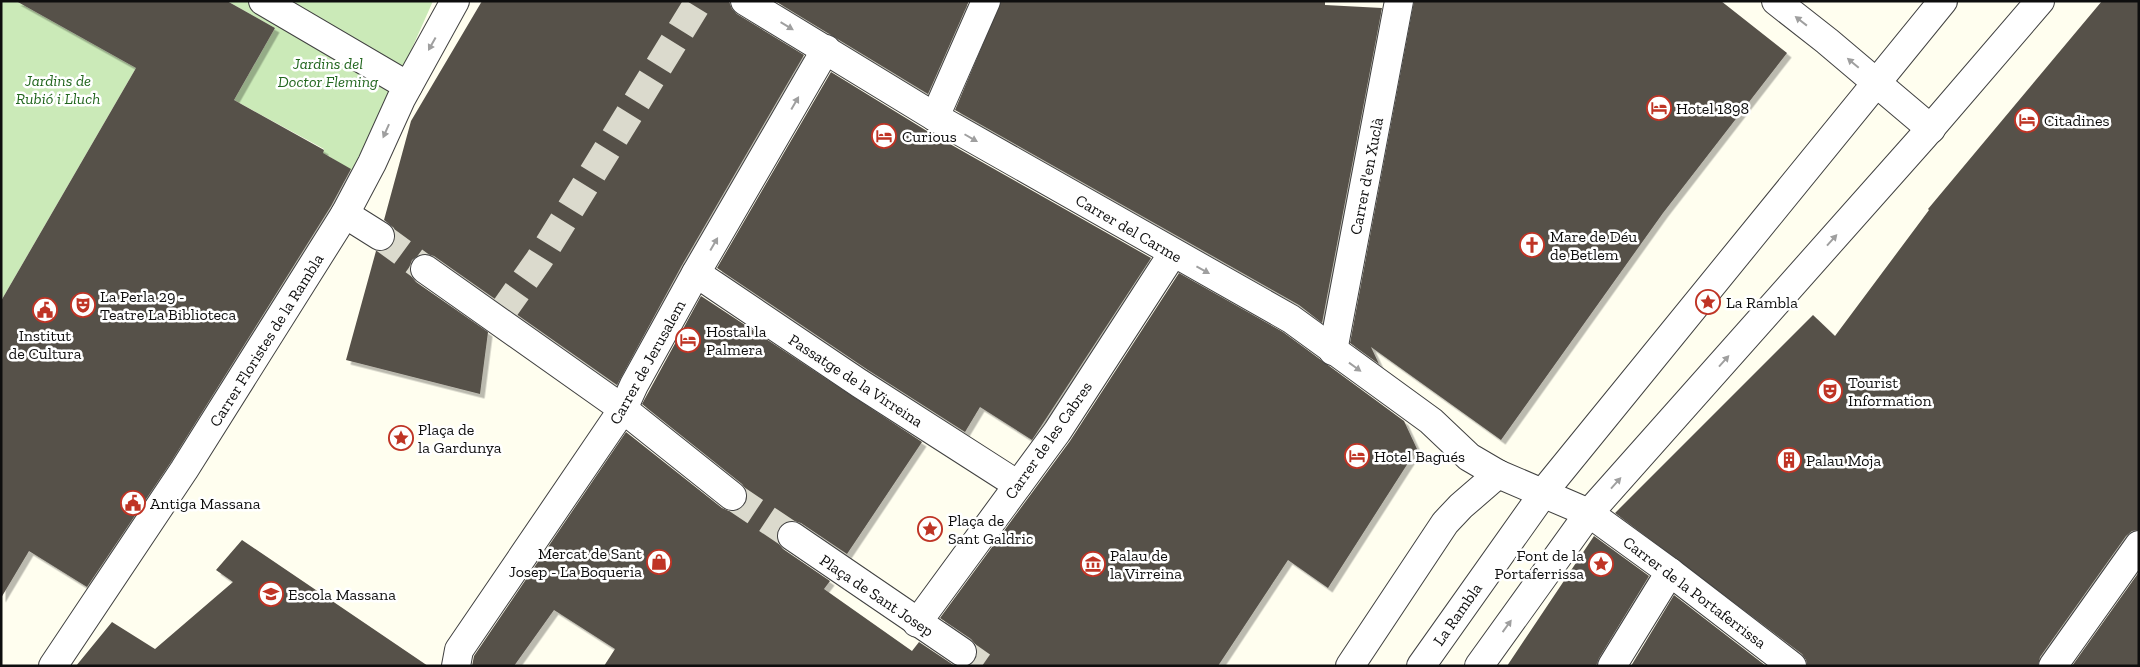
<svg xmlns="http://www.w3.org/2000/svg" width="2140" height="667" viewBox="0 0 2140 667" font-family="'Zilla Slab',serif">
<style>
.green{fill:#cbeab8}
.building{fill:#57514a;filter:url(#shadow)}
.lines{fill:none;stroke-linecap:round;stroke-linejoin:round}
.minor-tunnel{stroke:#dbdacd;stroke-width:28;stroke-dasharray:28 14;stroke-linecap:butt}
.minor-casing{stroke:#414141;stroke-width:30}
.minor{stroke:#fff;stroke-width:28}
.oneway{fill:#9f9f9f}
.labels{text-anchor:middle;stroke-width:5;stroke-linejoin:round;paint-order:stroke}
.park-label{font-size:16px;font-style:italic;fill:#22661e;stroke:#fff}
.poi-label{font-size:16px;fill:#0e0e0e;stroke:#fff;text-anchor:start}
.street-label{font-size:16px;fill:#0e0e0e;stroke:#fff}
</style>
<defs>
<filter id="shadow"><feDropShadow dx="4.5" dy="4.5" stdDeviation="0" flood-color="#0004"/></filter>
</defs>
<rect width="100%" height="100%" fill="#fffeef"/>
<!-- green -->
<g class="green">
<polygon points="1,1 16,1 136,68 1,301"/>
<polygon points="227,1 433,1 356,174 327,155 322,154 324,149 234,100 275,28"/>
</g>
<!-- building -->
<g class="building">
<polygon points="16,1 227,1 275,28 234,100 324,150 323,153 351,169 331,206 171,462 87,587 29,551 1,598 1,301 136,68"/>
<polygon points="482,1 729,1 732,9 737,14 804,55 682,265 617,385 434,256 427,254 419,255 412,260 409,268 411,276 416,282 488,332 480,394 346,360 376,251 388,250 393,244 396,237 394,228 384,220 411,121"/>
<polygon points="775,1 969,1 928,94"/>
<polygon points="1001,1 1325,1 1325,5 1382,8 1322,323 1299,305 955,110"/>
<polygon points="1414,1 1721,1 1787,53 1663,213 1501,440 1371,347 1379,364 1350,343"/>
<polygon points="2102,1 2139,1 2139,530 2132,531 2126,536 2040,657 2038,666 1807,666 1806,660 1802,654 1615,513 1813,315 1835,336 1929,210 1928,209"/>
<polygon points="831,72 927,131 1151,258 1032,440 980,407 965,432 868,370 717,268"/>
<polygon points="1179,273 1283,332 1404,421 1417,449 1328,588 1288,560 1218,666 969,666 975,660 977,654 976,645 971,639 940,618 1070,441"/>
<polygon points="701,296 922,442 847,554 801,523 794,521 785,522 779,528 776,535 778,543 783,549 830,581 824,589 912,651 919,642 955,666 604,666 615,649 554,610 514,666 472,666 474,656 626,432 722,508 729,511 737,511 744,505 747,498 747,491 742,484 642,404"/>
<polygon points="1594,536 1649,576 1599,658 1596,666 1507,666"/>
<polygon points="242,540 341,607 428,666 76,666 112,622 155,649 233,582 216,570"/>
<polygon points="2139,572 2139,666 2072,666"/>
<polygon points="1674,595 1766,666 1631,666"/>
</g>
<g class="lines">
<!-- minor-tunnel -->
<g class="minor-tunnel">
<polyline points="380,236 425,269"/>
<polyline points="501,314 539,260 699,1"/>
<polyline points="732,496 792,536"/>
<polyline points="962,652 982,666"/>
</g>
<defs>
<g id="minor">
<polyline points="263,1 408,86"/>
<polyline points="745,1 935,117 1291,319 1431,421 1469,457 1498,474 1589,513 1670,572 1792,666"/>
<polyline points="1776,1 1827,41 1931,129"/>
<polyline points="935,117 986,1"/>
<polyline points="345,214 380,236"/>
<polyline points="425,269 623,409 732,496"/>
<polyline points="696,273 859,383 1018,485"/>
<polyline points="1333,351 1399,1"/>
<polyline points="792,536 962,652"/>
<polyline points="917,623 1057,432 1173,253"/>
<polyline points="53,666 184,470 345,214 372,163 401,99 455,1"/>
<polyline points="456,666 459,650 623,409 634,385 696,273 826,49"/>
<polyline points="1350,666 1445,523 1461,506 1498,474"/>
<polyline points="1421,666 1550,484 1943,1"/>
<polyline points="1479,666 1589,513 1924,136 2040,1"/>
<polyline points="1612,666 1670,572"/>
<polyline points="2053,666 2139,545"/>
</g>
</defs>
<!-- minor casing -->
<use href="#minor" class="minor-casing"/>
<!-- minor -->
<use href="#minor" class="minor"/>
</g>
<!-- one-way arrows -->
<defs><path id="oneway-solid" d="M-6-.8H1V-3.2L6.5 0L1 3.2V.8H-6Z" transform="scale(1.25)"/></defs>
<g class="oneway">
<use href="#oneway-solid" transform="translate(1801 21) rotate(-142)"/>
<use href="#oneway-solid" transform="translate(787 26) rotate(31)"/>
<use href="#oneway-solid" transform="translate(432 44) rotate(119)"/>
<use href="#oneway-solid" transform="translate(1853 63) rotate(-140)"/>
<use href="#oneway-solid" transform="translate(795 103) rotate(-60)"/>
<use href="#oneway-solid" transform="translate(386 131) rotate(114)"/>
<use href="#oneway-solid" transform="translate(971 138) rotate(30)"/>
<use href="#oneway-solid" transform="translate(1832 240) rotate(-48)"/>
<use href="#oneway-solid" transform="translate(714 244) rotate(-60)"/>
<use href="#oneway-solid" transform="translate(1203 270) rotate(29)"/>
<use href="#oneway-solid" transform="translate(1724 361) rotate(-48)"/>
<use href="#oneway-solid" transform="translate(1355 367) rotate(36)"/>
<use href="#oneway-solid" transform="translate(1616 483) rotate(-48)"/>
<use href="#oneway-solid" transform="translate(1507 626) rotate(-54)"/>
</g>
<!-- icons -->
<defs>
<symbol id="hotel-ring" viewBox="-11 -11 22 22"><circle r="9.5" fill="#fff" stroke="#bf3425" stroke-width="1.5"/><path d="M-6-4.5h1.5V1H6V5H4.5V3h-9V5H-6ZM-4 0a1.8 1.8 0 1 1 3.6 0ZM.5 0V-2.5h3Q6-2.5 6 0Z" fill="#bf3425"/></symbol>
<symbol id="church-ring" viewBox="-11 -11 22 22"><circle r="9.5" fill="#fff" stroke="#bf3425" stroke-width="1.5"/><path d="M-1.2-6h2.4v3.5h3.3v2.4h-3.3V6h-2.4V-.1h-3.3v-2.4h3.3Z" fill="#bf3425"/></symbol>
<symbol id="sight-ring" viewBox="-11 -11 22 22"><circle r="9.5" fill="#fff" stroke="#bf3425" stroke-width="1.5"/><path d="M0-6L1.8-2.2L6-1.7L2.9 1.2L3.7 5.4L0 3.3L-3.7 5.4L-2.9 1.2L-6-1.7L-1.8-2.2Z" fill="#bf3425"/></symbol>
<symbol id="theatre-ring" viewBox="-11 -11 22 22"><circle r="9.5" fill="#fff" stroke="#bf3425" stroke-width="1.5"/><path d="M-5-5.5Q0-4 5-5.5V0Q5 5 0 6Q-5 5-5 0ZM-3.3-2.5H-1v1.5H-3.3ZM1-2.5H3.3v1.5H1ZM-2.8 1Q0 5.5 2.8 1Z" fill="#bf3425"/></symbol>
<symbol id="civic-ring" viewBox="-11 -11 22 22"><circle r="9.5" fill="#fff" stroke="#bf3425" stroke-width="1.5"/><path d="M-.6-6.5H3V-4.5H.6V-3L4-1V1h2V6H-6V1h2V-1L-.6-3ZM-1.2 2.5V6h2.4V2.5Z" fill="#bf3425"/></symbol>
<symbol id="building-ring" viewBox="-11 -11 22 22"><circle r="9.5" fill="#fff" stroke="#bf3425" stroke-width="1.5"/><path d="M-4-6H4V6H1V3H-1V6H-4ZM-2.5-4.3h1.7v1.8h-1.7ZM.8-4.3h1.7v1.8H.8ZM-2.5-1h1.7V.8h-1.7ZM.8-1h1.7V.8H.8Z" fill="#bf3425"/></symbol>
<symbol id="shop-ring" viewBox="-11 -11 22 22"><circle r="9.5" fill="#fff" stroke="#bf3425" stroke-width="1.5"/><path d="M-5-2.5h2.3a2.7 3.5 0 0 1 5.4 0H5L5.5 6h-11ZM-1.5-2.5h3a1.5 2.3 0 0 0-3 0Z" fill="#bf3425"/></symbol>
<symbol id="museum-ring" viewBox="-11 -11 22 22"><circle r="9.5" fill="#fff" stroke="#bf3425" stroke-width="1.5"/><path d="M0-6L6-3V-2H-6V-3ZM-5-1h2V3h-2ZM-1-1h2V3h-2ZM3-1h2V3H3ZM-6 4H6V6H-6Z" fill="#bf3425"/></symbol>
<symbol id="school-ring" viewBox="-11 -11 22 22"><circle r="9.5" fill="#fff" stroke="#bf3425" stroke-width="1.5"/><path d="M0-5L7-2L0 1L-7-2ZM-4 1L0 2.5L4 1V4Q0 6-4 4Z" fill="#bf3425"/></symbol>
</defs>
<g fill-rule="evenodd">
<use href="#hotel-ring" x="1645" y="94" width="28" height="28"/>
<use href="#hotel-ring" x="2013" y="106" width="28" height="28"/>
<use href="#hotel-ring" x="870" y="122" width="28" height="28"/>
<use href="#church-ring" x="1518" y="231" width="28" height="28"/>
<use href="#sight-ring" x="1694" y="288" width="28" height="28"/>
<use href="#theatre-ring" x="69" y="291" width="28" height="28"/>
<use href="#civic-ring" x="31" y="296" width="28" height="28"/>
<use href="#hotel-ring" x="674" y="326" width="28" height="28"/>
<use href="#theatre-ring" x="1816" y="377" width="28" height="28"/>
<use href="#sight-ring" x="387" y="424" width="28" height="28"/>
<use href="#hotel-ring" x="1343" y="442" width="28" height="28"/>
<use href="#building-ring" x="1775" y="446" width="28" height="28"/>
<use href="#civic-ring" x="119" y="489" width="28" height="28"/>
<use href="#sight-ring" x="916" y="515" width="28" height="28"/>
<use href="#shop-ring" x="645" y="548" width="28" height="28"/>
<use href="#museum-ring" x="1079" y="550" width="28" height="28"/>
<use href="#sight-ring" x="1587" y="550" width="28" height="28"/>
<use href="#school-ring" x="257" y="580" width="28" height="28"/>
</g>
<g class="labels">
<!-- park labels -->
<g class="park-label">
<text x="328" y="69">Jardins del<tspan x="328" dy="18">Doctor Fleming</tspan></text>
<text x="58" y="86">Jardins de<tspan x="58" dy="18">Rubió i Lluch</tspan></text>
</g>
<!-- poi labels -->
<g class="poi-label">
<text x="1676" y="114">Hotel 1898</text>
<text x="2044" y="126">Citadines</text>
<text x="902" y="142">Curious</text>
<text x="1550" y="242">Mare de Déu<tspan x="1550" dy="18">de Betlem</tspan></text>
<text x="100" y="302">La Perla 29 -<tspan x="100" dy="18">Teatre La Biblioteca</tspan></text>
<text x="1726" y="308">La Rambla</text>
<text x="706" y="337">Hostal la<tspan x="706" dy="18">Palmera</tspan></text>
<text x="45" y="341" text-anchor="middle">Institut<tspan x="45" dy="18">de Cultura</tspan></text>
<text x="1848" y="388">Tourist<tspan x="1848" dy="18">Information</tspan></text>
<text x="418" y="435">Plaça de<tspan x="418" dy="18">la Gardunya</tspan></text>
<text x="1374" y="462">Hotel Bagués</text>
<text x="1806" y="466">Palau Moja</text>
<text x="150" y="509">Antiga Massana</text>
<text x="948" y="526">Plaça de<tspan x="948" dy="18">Sant Galdric</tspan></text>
<text x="642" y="559" text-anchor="end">Mercat de Sant<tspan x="642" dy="18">Josep - La Boqueria</tspan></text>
<text x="1110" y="561">Palau de<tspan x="1110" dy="18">la Virreina</tspan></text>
<text x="1584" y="561" text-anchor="end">Font de la<tspan x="1584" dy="18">Portaferrissa</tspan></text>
<text x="288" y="600">Escola Massana</text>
</g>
<!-- street labels -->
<g class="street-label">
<text transform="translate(1366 176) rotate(-79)" y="6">Carrer d'en Xuclà</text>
<text transform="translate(1129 228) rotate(30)" y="6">Carrer del Carme</text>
<text transform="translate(266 340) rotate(-58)" y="6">Carrer Floristes de la Rambla</text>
<text transform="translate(647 362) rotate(-61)" y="6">Carrer de Jerusalem</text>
<text transform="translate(856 380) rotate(33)" y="6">Passatge de la Virreina</text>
<text transform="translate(1048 440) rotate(-55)" y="6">Carrer de les Cabres</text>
<text transform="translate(1695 592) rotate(37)" y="6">Carrer de la Portaferrissa</text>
<text transform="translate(877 595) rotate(34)" y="6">Plaça de Sant Josep</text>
<text transform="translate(1457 614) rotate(-55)" y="6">La Rambla</text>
</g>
</g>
<!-- border -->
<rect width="2140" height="667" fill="none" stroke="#0e0e0e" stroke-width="5"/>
</svg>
